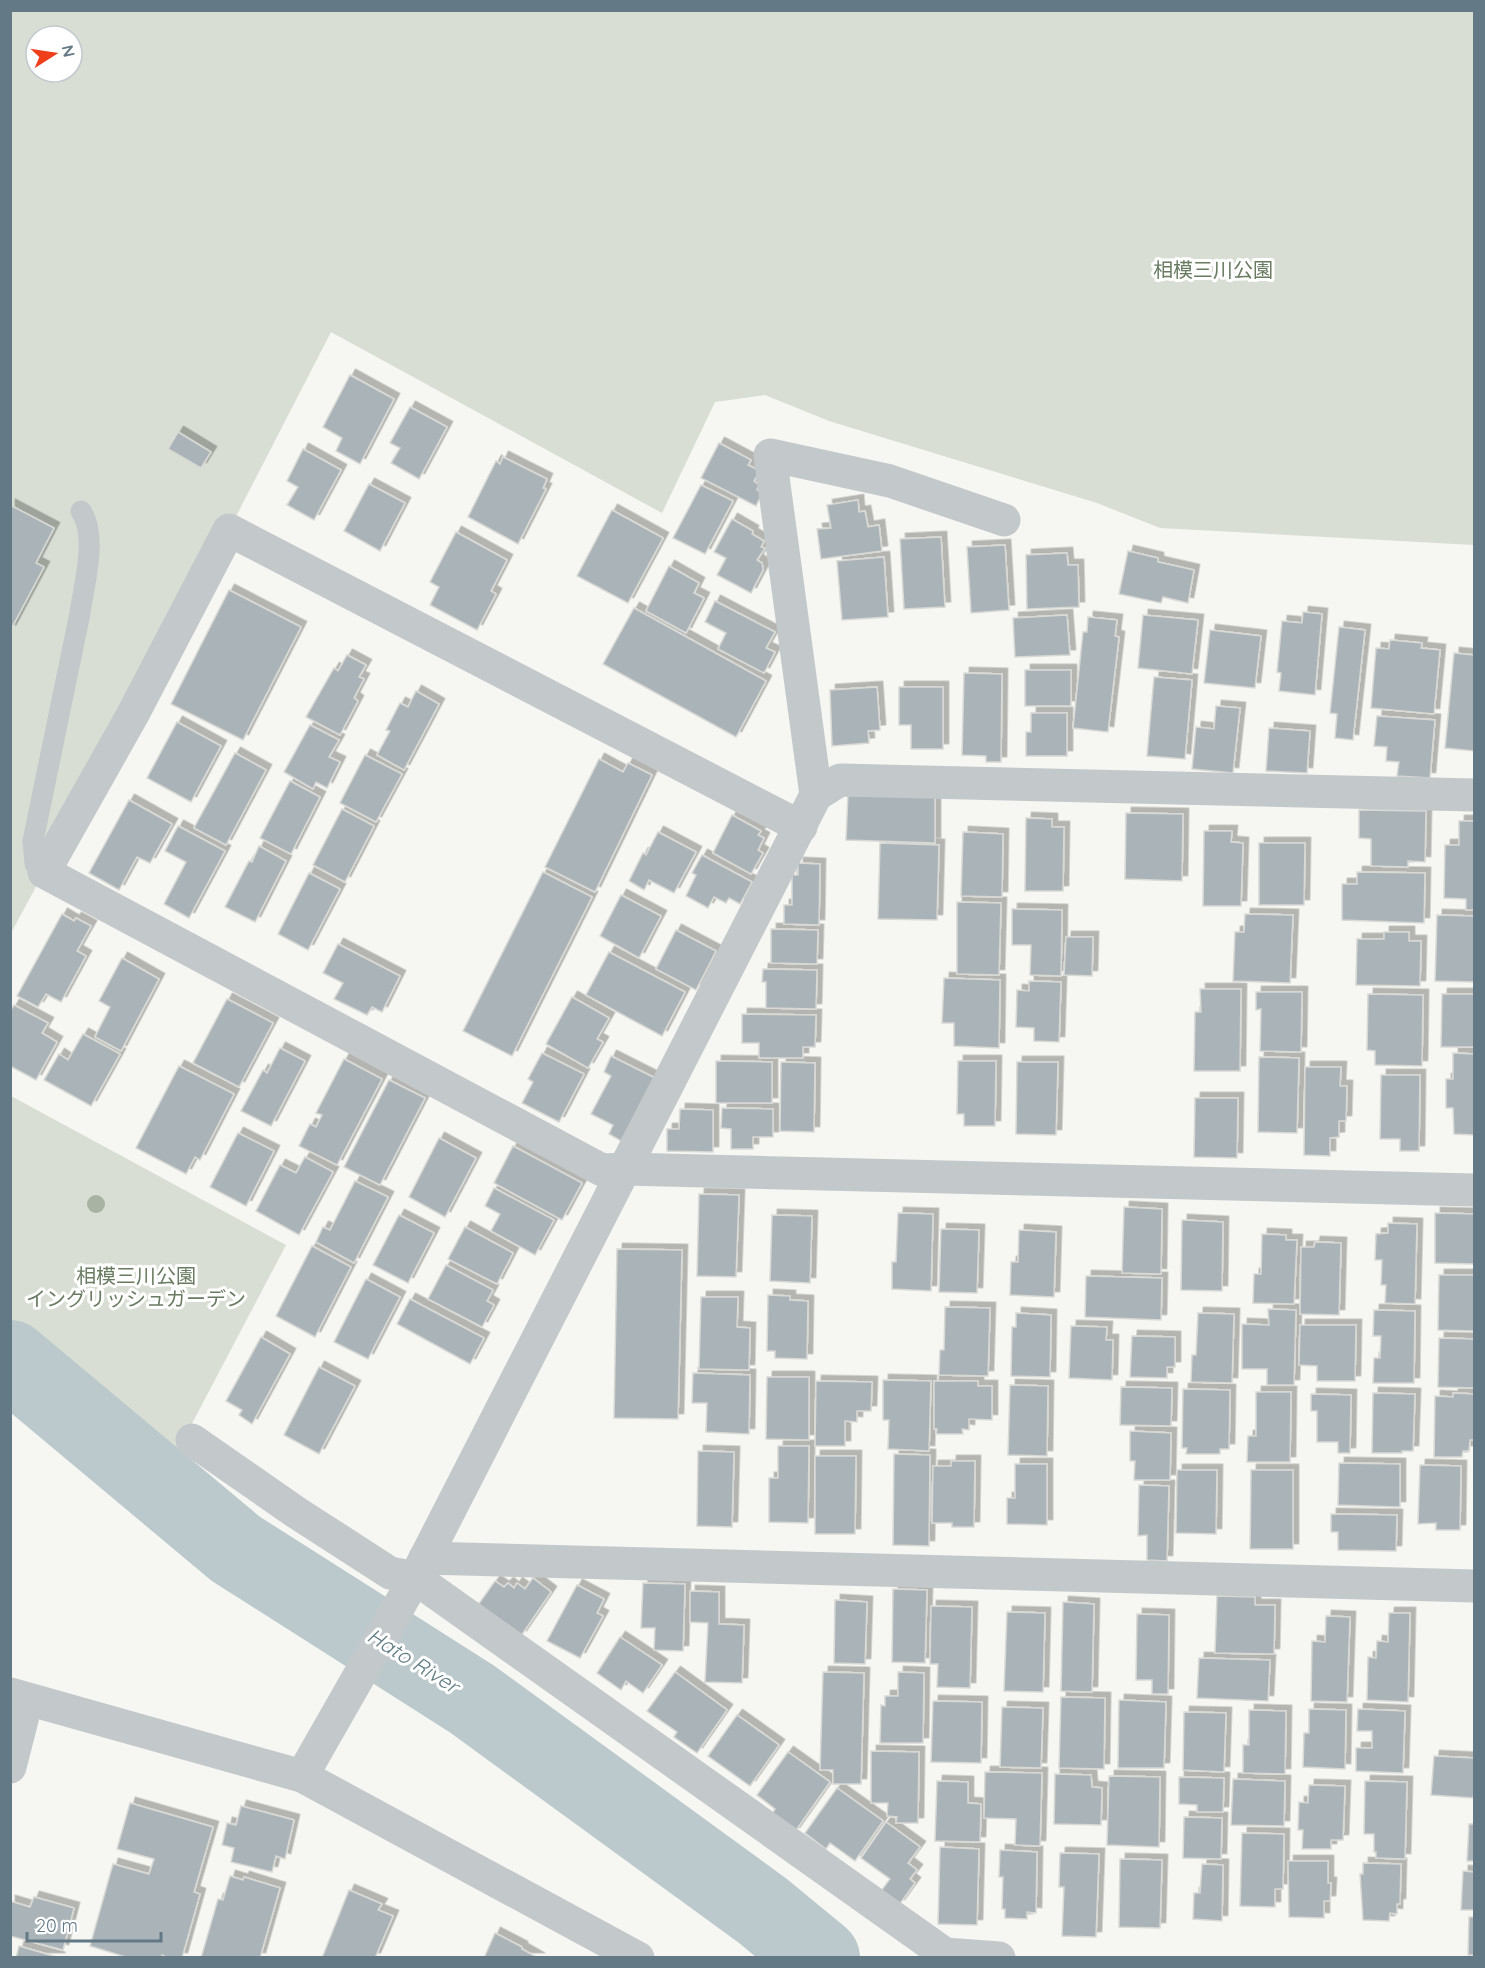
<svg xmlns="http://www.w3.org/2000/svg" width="1485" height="1968" viewBox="0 0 1485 1968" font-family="Quicksand,'Noto Sans JP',sans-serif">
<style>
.green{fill:#d8ded3;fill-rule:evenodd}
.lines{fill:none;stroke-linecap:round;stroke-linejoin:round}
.river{stroke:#bbc9cc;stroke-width:80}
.building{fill:#aab4b8;stroke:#d8d8d5;stroke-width:1.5;filter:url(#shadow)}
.lane{stroke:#c3c8cb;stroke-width:21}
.street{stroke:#c3c8cb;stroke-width:33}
.tree{fill:#a8b3a3}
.labels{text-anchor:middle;stroke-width:6;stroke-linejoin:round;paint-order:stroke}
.park-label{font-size:20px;fill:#697c62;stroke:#fff}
.water-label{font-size:21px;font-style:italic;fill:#5f7b83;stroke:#fff}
</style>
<defs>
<filter id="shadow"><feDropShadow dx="5.5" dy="-5.5" stdDeviation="0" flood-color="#0004"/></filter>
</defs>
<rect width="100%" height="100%" fill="#f6f6f2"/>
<!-- green -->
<g class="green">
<path d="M11,11H1474V545L1160,528L1097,503L829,421L765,395L715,402L662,513L331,332L229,530L11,933ZM36,36H72V72H36Z"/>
<polygon points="11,1096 286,1245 177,1452 11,1329"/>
</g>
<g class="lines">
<!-- river -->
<polyline class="river" points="10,1360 236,1549 472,1699 763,1911 820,1958"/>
</g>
<!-- building -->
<g class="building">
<polygon points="350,375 394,399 360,464 336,451 342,438 323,427"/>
<polygon points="410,407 447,427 419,479 391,463 400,448 390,443"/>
<polygon points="178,432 211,452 201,468 168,449"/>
<polygon points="719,443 751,460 748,465 760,471 754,481 759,485 757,490 762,493 756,506 701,478"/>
<polygon points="303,449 341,470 314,520 287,505 298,487 287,481"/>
<polygon points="503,457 547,479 543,488 546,489 518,544 468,517 496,461 500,464"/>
<polygon points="369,484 405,503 380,551 344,531"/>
<polygon points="701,485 733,501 705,554 673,538"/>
<polygon points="858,500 859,512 865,511 868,527 879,525 882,551 821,559 817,529 831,528 827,505"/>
<polygon points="10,505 54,528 36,563 44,567 10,631"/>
<polygon points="612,510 663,538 628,603 577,576"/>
<polygon points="732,519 753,531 752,534 764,541 761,547 765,548 757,560 762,563 763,570 751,593 717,575 726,558 714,552"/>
<polygon points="456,532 507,560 491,591 496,594 477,630 430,605 439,587 430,582"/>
<polygon points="941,537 945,607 904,609 900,539"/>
<polygon points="1005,545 1009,610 971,613 967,547"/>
<polygon points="1128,551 1158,558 1158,562 1194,570 1188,603 1163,597 1161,603 1119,594"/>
<polygon points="1067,553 1068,565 1078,565 1079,607 1027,609 1026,555"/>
<polygon points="884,557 888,617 842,620 837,561"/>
<polygon points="669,566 699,583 694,593 704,598 686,633 646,611"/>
<polygon points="229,590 301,627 243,740 171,704"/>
<polygon points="715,601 775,632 766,648 775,652 764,673 718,649 726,633 705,622"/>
<polygon points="634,608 766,681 736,737 603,664"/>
<polygon points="1303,612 1322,614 1315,695 1279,691 1281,673 1277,672 1282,621 1302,623"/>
<polygon points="1067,615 1070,655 1015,657 1013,618"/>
<polygon points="1143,615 1198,620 1192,674 1138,668"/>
<polygon points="1088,617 1117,620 1115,636 1119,637 1108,732 1073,728 1083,632 1087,632"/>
<polygon points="1339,627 1365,630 1353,740 1335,738 1337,714 1330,713"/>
<polygon points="1210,630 1261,636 1255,688 1204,683"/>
<polygon points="1390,640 1422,643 1421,648 1440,650 1434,714 1371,708 1376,648 1389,649"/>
<polygon points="1454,653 1474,655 1474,751 1445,748"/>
<polygon points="347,655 366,665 359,677 364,679 354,698 358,701 340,735 306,717 334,668 338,671"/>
<rect x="1025" y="670" width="46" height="36"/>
<polygon points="964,673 1002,674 1001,762 986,762 986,756 962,755"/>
<polygon points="1154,677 1192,680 1185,759 1147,756"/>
<polygon points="877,687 880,730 868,731 869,743 832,746 830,690"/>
<polygon points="899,687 943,687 943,749 911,749 911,725 899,725"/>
<polygon points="416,691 439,704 404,770 377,755 390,731 386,730 400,703 408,707"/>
<polygon points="1216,706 1240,708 1233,773 1192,769 1196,727 1214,729"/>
<polygon points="1031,713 1067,713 1067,756 1026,756 1026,732 1031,732"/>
<polygon points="1377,716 1435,720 1430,778 1397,776 1399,762 1386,761 1387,747 1374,746"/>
<polygon points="177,722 221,746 191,802 147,778"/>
<polygon points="310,725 339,740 329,757 340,762 327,788 316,782 313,789 284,772"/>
<polygon points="1269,728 1310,731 1307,773 1266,771"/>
<polygon points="235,753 266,770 226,845 194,828"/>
<polygon points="365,755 402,774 376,822 340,803"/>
<polygon points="599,759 623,772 628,763 652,775 595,892 545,867"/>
<polygon points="290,781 320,797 291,854 260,838"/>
<polygon points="848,794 935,797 935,843 846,840"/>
<polygon points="129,800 172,824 150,863 137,857 119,890 89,873"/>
<polygon points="342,809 374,826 345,882 313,865"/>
<polygon points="1359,810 1426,811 1425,862 1408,861 1408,867 1371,866 1371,839 1359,838"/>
<polygon points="1126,813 1183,814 1182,881 1125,879"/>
<polygon points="732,815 761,831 758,835 764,838 758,850 763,853 751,874 713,853"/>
<polygon points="1026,818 1052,819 1052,827 1064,827 1063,891 1025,891"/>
<polygon points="1459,821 1474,821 1474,910 1466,910 1466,899 1444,898 1445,845 1459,845"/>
<polygon points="178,826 225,851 189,918 164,904 186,862 165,851"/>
<polygon points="1204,831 1232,831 1231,842 1243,843 1241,906 1203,906"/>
<polygon points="658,832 696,852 674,893 649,880 644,890 629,881 643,853 646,855"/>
<polygon points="963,832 1003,834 1002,897 961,896"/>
<polygon points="880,843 939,845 937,920 878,919"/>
<polygon points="1259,843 1305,843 1304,905 1259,905"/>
<polygon points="259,846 286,861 255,922 225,907 249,861 252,862"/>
<polygon points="702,855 752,882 740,904 729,898 726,903 714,897 708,908 686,896 696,875 692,873"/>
<polygon points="798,863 820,864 819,925 784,924 784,905 792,905 792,875 798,875"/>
<polygon points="543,872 592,897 512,1056 463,1031"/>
<polygon points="1357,872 1425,873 1424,923 1342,920 1342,884 1357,884"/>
<polygon points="309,873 340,889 308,950 278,934"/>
<polygon points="621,895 661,916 639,958 600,936"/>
<polygon points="957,902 1001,903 999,975 957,974"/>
<polygon points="1012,909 1062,910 1061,976 1030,975 1031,945 1012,945"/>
<polygon points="62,914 74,921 76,918 91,926 77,951 86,956 61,1002 46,994 38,1007 17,996"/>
<polygon points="1245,914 1293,915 1290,983 1233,981 1235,932 1244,932"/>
<polygon points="1437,915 1474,916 1474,982 1435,981"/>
<polygon points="771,929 818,930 817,964 771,963"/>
<polygon points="676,930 716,951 696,990 656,969"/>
<polygon points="1384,932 1409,932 1409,941 1421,941 1420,986 1356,985 1357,939 1384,939"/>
<polygon points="1066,937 1093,937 1092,976 1064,975"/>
<polygon points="338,944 400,976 382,1012 372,1007 367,1015 334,999 343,983 323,973"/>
<polygon points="609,952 685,992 662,1036 586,995"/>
<polygon points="122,958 159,979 121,1051 95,1037 110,1007 99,1001"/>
<polygon points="763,969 817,970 816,1009 766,1008 766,982 762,982"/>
<polygon points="944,978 1000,980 999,1048 954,1046 954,1023 942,1023"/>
<polygon points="1029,981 1061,982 1059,1042 1034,1041 1034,1028 1016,1027 1017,990 1029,991"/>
<polygon points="1200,989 1241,989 1240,1071 1194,1071 1195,1012 1201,1012"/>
<polygon points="1256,992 1302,992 1301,1052 1260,1051 1261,1009 1256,1010"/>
<polygon points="1368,994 1423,995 1422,1066 1375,1065 1375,1051 1367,1050"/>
<polygon points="1442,994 1474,994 1474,1047 1441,1047"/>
<polygon points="572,997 609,1018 597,1039 603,1042 588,1068 546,1044"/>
<polygon points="227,999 273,1023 239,1087 193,1063"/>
<polygon points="14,1005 48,1023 42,1033 57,1042 36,1080 10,1066 10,1012"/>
<polygon points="742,1014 816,1015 815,1047 803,1047 803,1058 759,1058 759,1043 742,1043"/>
<polygon points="83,1034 120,1054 91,1106 44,1080 59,1054 68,1060"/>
<polygon points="280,1048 305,1061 271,1126 241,1111 263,1070 267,1073"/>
<polygon points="542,1053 584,1074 559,1122 522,1103 533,1082 528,1079"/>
<polygon points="1453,1053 1474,1054 1474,1135 1454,1134 1453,1108 1446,1108 1446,1079 1453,1079"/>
<polygon points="611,1056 655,1078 621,1141 609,1134 613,1125 591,1114 611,1076 604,1072"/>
<polygon points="1259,1057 1299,1058 1297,1133 1258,1132"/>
<polygon points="344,1059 382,1079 337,1165 299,1146 310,1124 316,1127 322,1115 316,1113"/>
<polygon points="716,1061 772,1062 772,1103 716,1103"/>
<polygon points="958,1061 996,1061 995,1126 964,1126 964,1114 957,1114"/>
<polygon points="781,1062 815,1063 814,1132 780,1131"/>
<polygon points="1017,1062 1058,1062 1056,1135 1016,1134"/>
<polygon points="179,1066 234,1094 200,1160 195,1157 186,1174 136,1148"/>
<polygon points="1305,1067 1341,1067 1340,1086 1347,1086 1346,1121 1339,1121 1339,1137 1330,1138 1330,1156 1304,1155"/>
<polygon points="1381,1075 1420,1075 1419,1151 1400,1151 1400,1139 1380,1139"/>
<polygon points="389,1080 425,1098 380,1185 344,1167"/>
<polygon points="1195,1098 1238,1098 1237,1158 1194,1157"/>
<polygon points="722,1108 773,1109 773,1137 753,1137 753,1149 731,1149 731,1129 721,1128"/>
<polygon points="680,1109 713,1110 713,1152 667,1151 667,1129 679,1129"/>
<polygon points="238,1133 274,1151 246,1206 210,1187"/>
<polygon points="439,1138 476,1158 445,1217 409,1197"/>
<polygon points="513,1146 582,1183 562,1220 494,1183"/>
<polygon points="305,1157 333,1172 299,1235 256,1211 280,1165 296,1173"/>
<polygon points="355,1181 388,1197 354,1263 316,1242 323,1227 330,1230"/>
<polygon points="494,1188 554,1220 535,1255 491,1231 500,1214 485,1206"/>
<polygon points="699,1194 739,1195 736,1277 697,1276"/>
<polygon points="1124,1207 1162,1209 1161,1274 1122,1273"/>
<polygon points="898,1213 933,1214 931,1291 892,1289 892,1262 896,1262"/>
<polygon points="1435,1213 1474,1214 1474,1264 1435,1263"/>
<polygon points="399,1215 434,1233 408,1283 373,1265"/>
<polygon points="772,1215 812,1216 810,1283 770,1281"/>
<polygon points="1182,1220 1223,1222 1222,1291 1181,1290"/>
<polygon points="1388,1223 1417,1224 1415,1304 1385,1303 1386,1285 1381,1285 1382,1260 1375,1260 1376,1234 1388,1233"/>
<polygon points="465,1227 513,1253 497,1284 448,1259"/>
<polygon points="941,1229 979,1230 977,1293 939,1292"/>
<polygon points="1019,1230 1056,1232 1054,1297 1010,1295 1011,1262 1018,1262"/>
<polygon points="1262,1234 1286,1235 1286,1240 1297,1240 1294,1304 1253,1303 1254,1274 1261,1274"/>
<polygon points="1315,1242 1341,1243 1339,1315 1300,1314 1301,1247 1314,1247"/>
<polygon points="312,1246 351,1267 315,1337 276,1316"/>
<polygon points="617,1249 682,1250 678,1419 614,1418"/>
<polygon points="446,1265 493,1290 487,1301 494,1305 482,1327 428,1299"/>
<polygon points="1439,1275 1474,1275 1474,1331 1438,1330"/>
<polygon points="1086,1276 1162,1278 1161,1320 1085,1317"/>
<polygon points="366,1279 400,1297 368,1359 334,1342"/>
<polygon points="768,1295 790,1296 790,1300 808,1301 807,1359 775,1358 775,1351 767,1351"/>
<polygon points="701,1297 738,1297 737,1327 750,1328 749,1370 699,1369"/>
<polygon points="410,1299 484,1338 470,1364 397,1324"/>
<polygon points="945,1307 990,1308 988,1376 939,1375 940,1350 944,1350"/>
<polygon points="1268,1309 1296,1310 1294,1385 1267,1385 1267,1369 1242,1369 1242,1324 1269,1325"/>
<polygon points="1374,1310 1415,1311 1414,1383 1373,1383 1374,1358 1380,1358 1381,1336 1373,1336"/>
<polygon points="1016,1313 1051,1315 1050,1377 1011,1376 1012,1327 1016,1327"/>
<polygon points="1198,1313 1234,1314 1232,1383 1191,1382 1192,1355 1196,1355"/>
<polygon points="1300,1325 1356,1325 1355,1381 1317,1381 1317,1366 1299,1365"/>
<polygon points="1071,1326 1107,1327 1106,1340 1113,1340 1112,1380 1069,1378"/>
<polygon points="1132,1336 1175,1337 1175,1367 1167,1367 1167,1378 1130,1377"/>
<polygon points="261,1337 290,1354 252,1424 239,1415 242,1410 226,1401"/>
<polygon points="1439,1338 1474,1339 1474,1388 1438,1387"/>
<polygon points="319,1367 355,1386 319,1454 284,1435"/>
<polygon points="693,1373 750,1375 749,1434 706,1432 707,1403 692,1403"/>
<polygon points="767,1377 809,1377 809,1440 766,1439"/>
<polygon points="883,1380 931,1381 929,1451 888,1449 889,1420 883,1420"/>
<polygon points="816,1381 872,1382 871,1411 857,1411 857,1422 845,1421 845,1446 815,1446"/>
<polygon points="934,1381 978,1381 978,1386 992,1386 992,1420 969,1419 969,1430 962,1429 963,1434 936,1434 937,1429 934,1429"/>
<polygon points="1010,1385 1048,1386 1047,1456 1008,1455"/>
<polygon points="1121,1387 1172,1388 1171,1426 1120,1425"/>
<polygon points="1183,1389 1230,1390 1229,1449 1220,1449 1220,1454 1186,1454 1187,1448 1182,1448"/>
<polygon points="1256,1392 1291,1392 1290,1462 1247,1462 1248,1436 1256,1436"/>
<polygon points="1373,1393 1415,1394 1413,1451 1402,1451 1402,1453 1372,1453"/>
<polygon points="1453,1393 1474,1394 1474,1440 1470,1440 1469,1451 1463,1451 1462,1457 1434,1457 1435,1396 1453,1397"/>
<polygon points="1311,1394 1351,1395 1350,1453 1338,1453 1338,1442 1317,1442 1317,1411 1311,1411"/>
<polygon points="1130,1431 1171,1433 1170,1480 1134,1480 1135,1461 1130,1461"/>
<polygon points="778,1446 809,1446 808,1523 769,1522 769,1478 778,1478"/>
<polygon points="698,1451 734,1452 732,1527 697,1526"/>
<polygon points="894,1454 930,1455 929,1546 893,1545"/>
<polygon points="815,1456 856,1456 855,1534 815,1534"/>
<polygon points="951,1461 975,1461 974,1527 952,1527 952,1523 932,1523 933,1466 951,1466"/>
<polygon points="1339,1463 1400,1464 1400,1507 1338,1505"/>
<polygon points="1015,1464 1047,1464 1047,1525 1007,1524 1007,1498 1015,1498"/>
<polygon points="1420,1465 1461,1466 1460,1530 1436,1530 1436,1523 1418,1524"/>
<polygon points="1177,1470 1217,1470 1216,1534 1176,1533"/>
<polygon points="1251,1470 1293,1470 1293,1549 1250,1549"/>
<polygon points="1139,1485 1169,1486 1167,1561 1147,1560 1147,1535 1138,1536"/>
<polygon points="1331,1514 1397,1515 1396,1551 1338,1550 1338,1532 1331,1532"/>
<polygon points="533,1578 551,1592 521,1636 478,1605 495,1581 504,1587 508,1583 514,1588 517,1583 525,1589"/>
<polygon points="643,1583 685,1584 683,1651 654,1650 655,1628 641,1628"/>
<polygon points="577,1585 604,1599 597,1613 603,1616 580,1658 547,1641"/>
<polygon points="893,1589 927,1590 925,1663 892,1662"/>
<polygon points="690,1591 719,1592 719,1624 744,1625 742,1683 705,1682 708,1623 690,1622"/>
<polygon points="1217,1596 1255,1597 1255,1605 1275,1605 1274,1654 1215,1653"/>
<polygon points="835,1600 867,1602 865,1664 834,1663"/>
<polygon points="1063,1602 1094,1604 1092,1692 1061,1691"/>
<polygon points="931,1606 972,1607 970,1688 937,1687 938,1664 930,1664"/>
<polygon points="1007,1612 1045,1613 1043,1692 1004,1691"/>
<polygon points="1389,1613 1410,1613 1408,1702 1367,1700 1368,1657 1376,1658 1377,1641 1388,1642"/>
<polygon points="1137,1614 1169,1615 1168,1694 1152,1694 1152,1680 1136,1680"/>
<polygon points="1326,1616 1350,1617 1347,1702 1311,1701 1312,1641 1325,1642"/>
<polygon points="620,1637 662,1665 643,1693 626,1681 621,1690 597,1673"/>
<polygon points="1199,1658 1270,1660 1268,1701 1197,1698"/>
<polygon points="675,1672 727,1710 697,1753 674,1737 677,1732 647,1711"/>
<polygon points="823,1672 864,1673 861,1784 833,1784 833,1770 820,1770"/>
<polygon points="898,1672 924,1673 923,1743 880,1743 881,1705 885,1706 885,1696 898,1696"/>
<polygon points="1061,1697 1105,1698 1104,1769 1059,1768"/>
<polygon points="1119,1700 1166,1702 1164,1768 1118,1768"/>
<polygon points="933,1701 982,1702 981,1763 931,1762"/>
<polygon points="1002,1707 1043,1708 1041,1768 1000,1767"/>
<polygon points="1309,1709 1346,1710 1345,1769 1303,1767 1304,1733 1309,1733"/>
<polygon points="1358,1709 1405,1711 1403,1773 1356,1771 1356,1748 1372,1748 1372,1731 1357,1731"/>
<polygon points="1249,1710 1286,1711 1285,1774 1243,1773 1243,1745 1249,1745"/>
<polygon points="1184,1712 1226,1713 1224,1772 1183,1770"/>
<polygon points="737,1715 779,1745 750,1786 708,1756"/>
<polygon points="871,1751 919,1752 918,1823 896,1823 897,1817 887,1816 888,1803 871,1803"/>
<polygon points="788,1752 830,1782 794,1833 771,1816 775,1809 757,1795"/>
<polygon points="1434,1756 1474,1758 1474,1793 1473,1798 1431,1795"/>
<polygon points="985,1772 1042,1773 1040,1846 1015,1845 1016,1819 984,1818"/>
<polygon points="1055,1774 1091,1775 1092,1787 1102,1788 1101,1825 1054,1824"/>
<polygon points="1109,1776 1160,1777 1159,1847 1107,1845"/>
<polygon points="1179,1777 1224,1778 1223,1812 1197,1812 1197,1805 1179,1804"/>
<polygon points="1233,1779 1285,1781 1284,1826 1231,1825"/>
<polygon points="937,1781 968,1782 968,1803 981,1804 980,1842 935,1841"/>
<polygon points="1365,1781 1407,1782 1405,1859 1376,1858 1376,1852 1374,1852 1374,1834 1364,1834"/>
<polygon points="1309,1785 1345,1786 1343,1840 1331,1840 1331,1849 1302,1849 1303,1830 1298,1830 1299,1802 1308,1803"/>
<polygon points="837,1788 883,1821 855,1861 830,1843 826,1849 805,1833"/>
<polygon points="130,1803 213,1827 194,1892 200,1894 182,1958 169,1958 162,1955 161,1958 129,1958 90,1946 113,1864 149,1874 154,1859 117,1849"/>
<polygon points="241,1806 294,1820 285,1859 276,1856 272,1872 231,1862 234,1848 222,1845 227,1823 236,1825"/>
<polygon points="1184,1817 1222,1818 1221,1859 1183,1858"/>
<polygon points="886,1822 920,1847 908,1863 917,1870 910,1879 915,1883 899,1905 881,1891 890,1879 861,1858"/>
<polygon points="1469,1824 1474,1824 1474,1861 1467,1861"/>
<polygon points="1242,1833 1284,1834 1283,1889 1275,1889 1275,1907 1240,1906"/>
<polygon points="940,1847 979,1849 977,1925 938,1924"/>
<polygon points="1000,1850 1037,1852 1036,1913 1027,1912 1027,1919 1005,1918 1005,1909 1002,1909 1003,1877 999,1877"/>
<polygon points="1060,1853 1099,1854 1096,1937 1062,1936 1064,1887 1059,1887"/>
<polygon points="1120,1859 1162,1860 1160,1928 1119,1927"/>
<polygon points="1288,1861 1328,1861 1328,1883 1331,1883 1330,1901 1324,1901 1324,1918 1289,1917"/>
<polygon points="1363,1863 1401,1864 1400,1904 1397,1904 1397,1914 1390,1913 1389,1921 1363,1920 1360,1874 1363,1874"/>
<polygon points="1202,1864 1223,1865 1222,1921 1193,1919 1194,1893 1200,1893"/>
<polygon points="1463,1871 1474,1872 1474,1910 1461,1910"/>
<polygon points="230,1876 243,1880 244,1877 280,1888 260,1958 201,1958 218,1899 223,1900"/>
<polygon points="349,1890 382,1904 378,1910 393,1916 375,1958 322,1958"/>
<polygon points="34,1897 74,1908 63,1950 10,1936 10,1901 30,1907"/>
<polygon points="1469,1917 1474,1917 1474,1955 1468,1955"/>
<polygon points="495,1933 522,1947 522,1949 538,1958 484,1958"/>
<polygon points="19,1946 60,1958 16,1958"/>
</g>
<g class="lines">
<!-- lane -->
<path class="lane" d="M44,872L35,864L33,841L80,613C84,584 98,536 81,511"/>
<!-- street -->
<g class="street">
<polyline points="816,795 770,455 890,481 1004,520"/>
<polyline points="801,827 229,530 133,714 44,872 602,1170 625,1169 1474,1190"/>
<polyline points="192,1440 297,1513 390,1573 415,1578 945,1954 999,1958"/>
<polyline points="425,1558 1474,1586"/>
<polyline points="10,1694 302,1776 638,1958"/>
<polyline points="10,1767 27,1700"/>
<polyline points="302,1776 415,1578 816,795 840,780 1474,795"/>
</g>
</g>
<!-- trees -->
<circle class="tree" cx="96" cy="1204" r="9"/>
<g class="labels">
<!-- park labels -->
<g class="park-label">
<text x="1213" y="277">相模三川公園</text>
<text x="136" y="1283">相模三川公園<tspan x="136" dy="23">イングリッシュガーデン</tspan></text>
</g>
<!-- water labels -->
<g class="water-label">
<text transform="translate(413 1661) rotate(32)" y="7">Hato River</text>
</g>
</g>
<!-- border -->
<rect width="1485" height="1968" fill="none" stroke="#637986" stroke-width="24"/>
<!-- north arrow -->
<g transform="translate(54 54) rotate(78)"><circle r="28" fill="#ffffff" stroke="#c1c9cf" stroke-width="1.5"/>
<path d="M0-4.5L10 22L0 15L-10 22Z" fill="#ef3e1a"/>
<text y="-9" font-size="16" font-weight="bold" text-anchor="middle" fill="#637986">N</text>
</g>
<!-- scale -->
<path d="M27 1932v9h134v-9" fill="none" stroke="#637986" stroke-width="3"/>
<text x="36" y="1932" font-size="18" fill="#637986" stroke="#ffffff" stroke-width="4.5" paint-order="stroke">20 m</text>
</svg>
